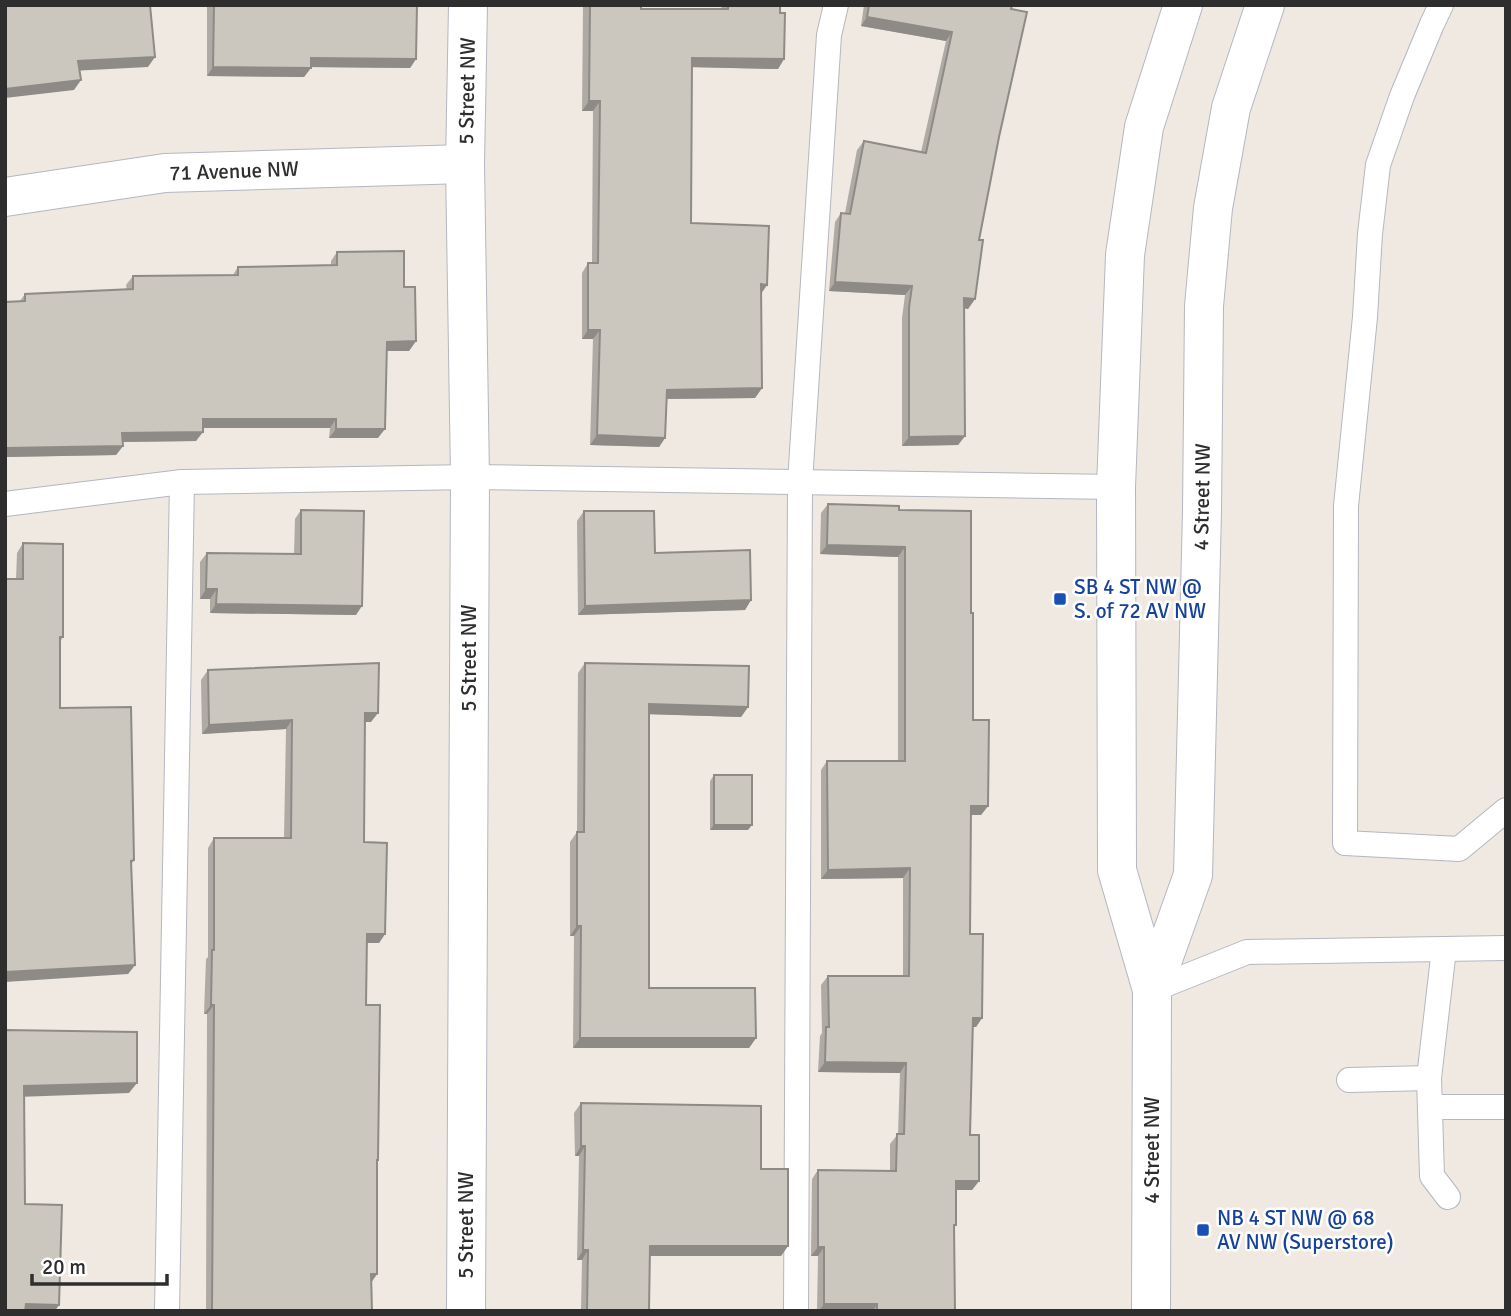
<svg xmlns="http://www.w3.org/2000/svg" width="1511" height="1316" viewBox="0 0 1511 1316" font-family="Signika,sans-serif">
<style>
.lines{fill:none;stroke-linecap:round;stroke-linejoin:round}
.service-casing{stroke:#b4b7c1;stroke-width:26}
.minor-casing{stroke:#b4b7c1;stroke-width:40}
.secondary-casing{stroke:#b4b7c1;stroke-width:40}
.service{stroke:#fff;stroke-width:24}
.minor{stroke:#fff;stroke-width:38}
.secondary{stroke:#fff;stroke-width:38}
.wall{fill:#afaba4}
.shaded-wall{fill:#8e8b86}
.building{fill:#cbc7bf;stroke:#8e8b86;stroke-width:2}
.transit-dot{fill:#1a4fb4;stroke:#fff;stroke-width:2.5}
.labels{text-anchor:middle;stroke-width:5;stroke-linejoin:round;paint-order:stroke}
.street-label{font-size:21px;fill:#2e2e2e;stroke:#fff}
.transit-label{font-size:21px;fill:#164399;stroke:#fff;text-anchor:start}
</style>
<rect width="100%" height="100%" fill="#efe9e1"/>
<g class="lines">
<defs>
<g id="service">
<polyline points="1441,5 1432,24 1402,96 1378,165 1370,234 1365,317 1346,506 1345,843 1459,849 1506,810"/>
<polyline points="5,504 182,482 470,477 1116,487"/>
<polyline points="1444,949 1429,1078 1432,1176 1448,1197"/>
<polyline points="1152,990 1247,952 1506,948"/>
<polyline points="1349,1080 1429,1078"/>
<polyline points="1430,1107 1506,1107"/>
<polyline points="167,1311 182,482"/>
<polyline points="796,1311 800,482 829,35 836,5"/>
</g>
<g id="minor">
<polyline points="5,197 165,173 465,164"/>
<polyline points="466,1311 470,477 465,164 468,5"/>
</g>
<g id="secondary">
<polyline points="1152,990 1193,875 1202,512 1204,306 1213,208 1231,108 1265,5"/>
<polyline points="1151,1311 1152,990 1117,870 1116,487 1125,255 1144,127 1183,5"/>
</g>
</defs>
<!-- service casing -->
<use href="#service" class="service-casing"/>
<!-- minor casing -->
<use href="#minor" class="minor-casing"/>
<!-- secondary casing -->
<use href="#secondary" class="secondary-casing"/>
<!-- service -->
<use href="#service" class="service"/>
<!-- minor -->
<use href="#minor" class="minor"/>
<!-- secondary -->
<use href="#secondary" class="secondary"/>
</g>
<!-- wall -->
<g class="wall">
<polygon points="207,5 417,5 416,59 410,68 311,67 304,77 207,76"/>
<polygon points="583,5 641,5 641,9 721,9 722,5 780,5 784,59 778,69 692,67 691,223 761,294 762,388 755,398 667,399 665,438 659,447 590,445 593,339 582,339 582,273 588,263 592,263 593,111 582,111"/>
<polygon points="864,5 1012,5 999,137 979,240 975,299 968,309 964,308 965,436 958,445 902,446 902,318 905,295 829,291 835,222 841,213 845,213 857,150 864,141 921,152 946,41 861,26"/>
<polygon points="337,252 404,287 416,341 409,351 386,351 378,438 329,438 330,428 203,428 196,441 123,442 123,446 116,455 6,457 5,465 5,302 20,301 25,294 127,290 126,285 133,276 233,275 238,267 331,265 331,261"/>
<polygon points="828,504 899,510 971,613 973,720 988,806 981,815 971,815 970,934 982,1018 976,1027 973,1027 970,1135 979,1181 972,1190 956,1190 956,1225 954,1228 955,1311 817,1311 818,1256 811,1256 812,1179 818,1170 890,1171 890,1144 898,1134 900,1073 818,1072 820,1036 822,1033 821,985 828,976 903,976 903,878 821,879 821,770 827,761 898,761 898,557 820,554 821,513"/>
<polygon points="301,510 356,615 210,613 210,599 200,599 200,562 207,553 294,554 295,519"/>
<polygon points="584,511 655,553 751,600 745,610 578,615 577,521"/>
<polygon points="23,543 63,637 60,642 60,708 134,860 131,865 135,965 128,974 16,579 17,553"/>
<polygon points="585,663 748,707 741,717 649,714 649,988 756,1038 749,1048 573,1048 574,936 570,936 570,842 577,832 578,673"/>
<polygon points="208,670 371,722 365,722 364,842 385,934 379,943 367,943 366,1005 378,1160 377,1162 377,1274 371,1283 372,1311 206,1311 207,1014 204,1014 206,959 208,957 208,848 214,838 284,838 286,729 202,734 201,680"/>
<polygon points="714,775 748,830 710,830 710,781"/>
<polygon points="581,1103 761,1169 788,1246 781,1256 650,1256 649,1311 581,1311 582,1260 577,1260 579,1156 575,1156 574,1113"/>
</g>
<!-- shaded-wall -->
<g class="shaded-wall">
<polygon points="867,17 952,32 946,41 861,26"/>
<polygon points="155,57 148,67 71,71 78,61"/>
<polygon points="311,58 416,59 410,68 304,67"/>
<polygon points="692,58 784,59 778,69 686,67"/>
<polygon points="213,67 311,68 304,77 207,76"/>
<polygon points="81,80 74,90 5,98 5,89"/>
<polygon points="589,101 600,101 593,111 582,111"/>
<polygon points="835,282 912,286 905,295 829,291"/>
<polygon points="761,284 767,285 761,294"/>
<polygon points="964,298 975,299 968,309 958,307"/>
<polygon points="588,330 600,330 593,339 582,339"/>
<polygon points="416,341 409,351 380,351 387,342"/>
<polygon points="762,388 755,398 660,399 667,390"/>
<polygon points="203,419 336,419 330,428 196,428"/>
<polygon points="336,429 385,429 378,438 329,438"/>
<polygon points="203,432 196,441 116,442 122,433"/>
<polygon points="597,435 665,438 659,447 590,445"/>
<polygon points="965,436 958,445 902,446 909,437"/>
<polygon points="123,446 116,455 5,457 6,448"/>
<polygon points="827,545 905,547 898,557 820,554"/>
<polygon points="206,589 217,589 210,599 200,599"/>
<polygon points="751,600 745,610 578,615 585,606"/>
<polygon points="216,604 362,606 356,615 210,613"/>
<polygon points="649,704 748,707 741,717 642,714"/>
<polygon points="365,713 378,713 371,722 359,722"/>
<polygon points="292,720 286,729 202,734 209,725"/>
<polygon points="971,806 988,806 981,815 965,815"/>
<polygon points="714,825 752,825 748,830 710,830"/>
<polygon points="910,868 903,878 821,879 828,870"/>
<polygon points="577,926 581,926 574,936 570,936"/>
<polygon points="367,934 385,934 379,943 360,943"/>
<polygon points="135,965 128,974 5,982 5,972"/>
<polygon points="211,1005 214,1005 207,1014 204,1014"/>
<polygon points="973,1018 982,1018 976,1027 967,1027"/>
<polygon points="580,1038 756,1038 749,1048 573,1048"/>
<polygon points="825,1062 906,1063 900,1073 818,1072"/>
<polygon points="137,1083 129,1093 17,1097 24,1086"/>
<polygon points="581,1146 585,1146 579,1156 575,1156"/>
<polygon points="956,1181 979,1181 972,1190 950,1190"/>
<polygon points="650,1246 788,1246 781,1256 643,1256"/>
<polygon points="818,1247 824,1247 818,1256 811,1256"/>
<polygon points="583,1250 588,1250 582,1260 577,1260"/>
<polygon points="371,1274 377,1274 370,1284"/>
<polygon points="26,1304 59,1305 55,1311 21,1311"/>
<polygon points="824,1304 877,1304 873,1311 819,1311"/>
</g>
<!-- building -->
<g class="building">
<polygon points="5,5 150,5 155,57 78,61 81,80 5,89"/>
<polygon points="214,5 417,5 416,59 311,58 311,68 213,67"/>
<polygon points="590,5 641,5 641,9 728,9 728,5 780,5 780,13 785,13 784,59 692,58 691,223 769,226 767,285 761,284 762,388 667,390 665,438 597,435 600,330 588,330 588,263 598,263 600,101 589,101"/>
<polygon points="869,5 1012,5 1011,9 1027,12 999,137 979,240 983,240 975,299 964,298 965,436 909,437 909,308 912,286 835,282 841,213 850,214 864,141 926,153 952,32 867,17"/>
<polygon points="404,251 404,287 415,287 416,341 387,342 385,429 336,429 336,419 203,419 203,432 122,433 123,446 6,448 5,463 5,302 25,301 25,294 133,289 133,276 238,275 238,267 337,265 337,252"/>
<polygon points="828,504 899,506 899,510 971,511 971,613 973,613 973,720 989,720 988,806 971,806 970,934 983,934 982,1018 973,1018 970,1135 979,1135 979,1181 956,1181 956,1225 954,1225 955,1311 877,1311 877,1304 824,1304 824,1247 818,1247 818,1170 896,1171 897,1134 904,1134 906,1063 825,1062 826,1027 829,1027 828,976 909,976 910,868 828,870 827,761 905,761 905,547 827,545"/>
<polygon points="301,510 364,511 362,606 216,604 217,589 206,589 207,553 301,554"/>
<polygon points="584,511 654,511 655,553 750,550 751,600 585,606"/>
<polygon points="23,543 63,544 63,637 60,637 60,708 131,707 134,860 131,861 135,965 5,972 5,579 23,579"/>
<polygon points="379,663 378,713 365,713 364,842 387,843 385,934 367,934 366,1005 380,1005 378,1160 377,1160 377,1274 371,1274 372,1311 212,1311 214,1005 211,1005 212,950 214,950 214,838 291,838 292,720 209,725 208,670"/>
<polygon points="585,663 749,666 748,707 649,704 649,988 755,988 756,1038 580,1038 581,926 577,926 577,832 584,832"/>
<rect x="714" y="775" width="38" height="50"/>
<polygon points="5,1030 137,1032 137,1083 24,1086 25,1204 62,1205 59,1305 26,1304 25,1311 5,1311"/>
<polygon points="581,1103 761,1106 761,1169 788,1169 788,1246 650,1246 649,1311 587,1311 588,1250 583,1250 585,1146 581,1146"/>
</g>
<!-- markers -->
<g class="transit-dot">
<rect x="1053" y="592" width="14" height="14" rx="3.5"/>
<rect x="1196" y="1223" width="14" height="14" rx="3.5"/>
</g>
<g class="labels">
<!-- street labels -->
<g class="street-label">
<text transform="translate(467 91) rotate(-89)" y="7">5 Street NW</text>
<text transform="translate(234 171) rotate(-2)" y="7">71 Avenue NW</text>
<text transform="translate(1202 497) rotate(-89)" y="7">4 Street NW</text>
<text transform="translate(469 658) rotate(-90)" y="7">5 Street NW</text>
<text transform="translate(1152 1150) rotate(-90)" y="7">4 Street NW</text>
<text transform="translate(466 1225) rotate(-90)" y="7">5 Street NW</text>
</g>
<!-- transit labels -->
<g class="transit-label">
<text x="1074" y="594">SB 4 ST NW @<tspan x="1074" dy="24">S. of 72 AV NW</tspan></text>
<text x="1217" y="1225">NB 4 ST NW @ 68<tspan x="1217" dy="24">AV NW (Superstore)</tspan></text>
</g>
</g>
<!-- border -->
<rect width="1511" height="1316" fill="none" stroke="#2e2e2e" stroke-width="14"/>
<!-- scale -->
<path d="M32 1274v10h135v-10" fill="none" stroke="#2e2e2e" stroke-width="3.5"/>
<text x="42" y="1274" font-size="21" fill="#2e2e2e" stroke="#ffffff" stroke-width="5" paint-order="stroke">20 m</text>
</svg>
